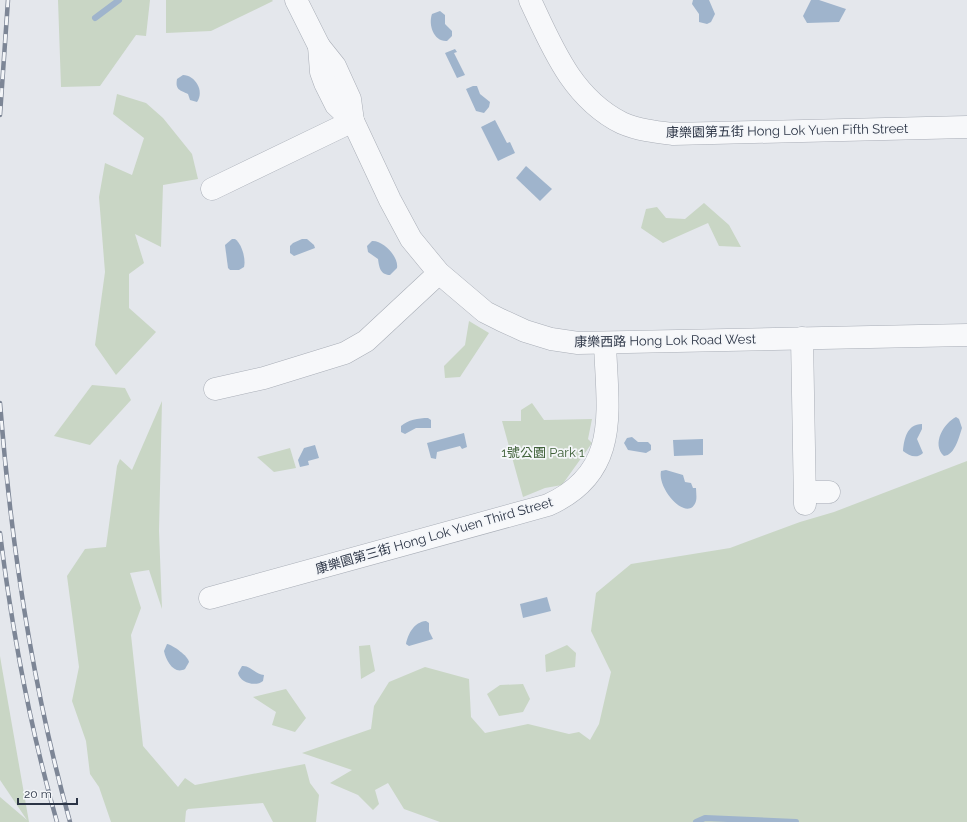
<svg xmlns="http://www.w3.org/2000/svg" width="967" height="822" viewBox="0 0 967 822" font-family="Raleway,'Noto Sans TC',sans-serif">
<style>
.green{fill:#c9d6c5}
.water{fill:#9fb4cc}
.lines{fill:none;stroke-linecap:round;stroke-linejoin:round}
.stream{stroke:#9fb4cc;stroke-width:6}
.minor-casing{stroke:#a9aeb7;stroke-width:23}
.minor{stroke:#f7f8fa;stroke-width:22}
.rail-casing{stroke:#7d8696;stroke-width:4.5}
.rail{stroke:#f4f6f9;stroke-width:3;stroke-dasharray:9;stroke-linecap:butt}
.labels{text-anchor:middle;stroke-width:3.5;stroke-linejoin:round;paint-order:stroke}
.street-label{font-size:13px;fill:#2b3445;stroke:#f4f6f9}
.park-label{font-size:13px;fill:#3f6138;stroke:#f4f6f9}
</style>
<rect width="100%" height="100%" fill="#e4e7ec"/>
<!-- green -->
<g class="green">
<polygon points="58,0 150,0 146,36 136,35 100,86 61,87"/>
<polygon points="166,0 272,0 273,1 211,31 166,33"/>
<polygon points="117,94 146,103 163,118 192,154 198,179 163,185 161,247 135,234 144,263 129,274 129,308 156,332 116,375 95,345 105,272 99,197 105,163 132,175 144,138 113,114"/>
<polygon points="704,203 729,225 741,247 719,246 708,223 663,243 641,228 646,209 657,207 666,218 685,219"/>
<polygon points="469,321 489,333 460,377 445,378 444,366 465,345"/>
<polygon points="92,385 125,388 131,400 90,445 54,436"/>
<polygon points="162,401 159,531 162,609 149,570 130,573 141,608 131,635 143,746 178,787 185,778 195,785 305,764 310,783 319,795 316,822 273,822 263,803 188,809 186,811 185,822 111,822 99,787 90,774 86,741 72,701 79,667 67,576 85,549 106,547 117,466 120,459 132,470"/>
<polygon points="532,403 544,420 592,419 588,439 592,443 562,485 545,488 523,497 502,421 521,421 521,410"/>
<polygon points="290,448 296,468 274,472 257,457"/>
<polygon points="967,461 967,822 440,822 404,809 388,783 375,790 379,804 373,810 358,795 330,783 352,770 302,753 371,729 374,706 389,682 425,667 469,679 471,717 485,733 528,724 569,734 579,732 590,740 599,724 611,672 591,631 596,593 631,564 730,548 800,522 834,512"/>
<polygon points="370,645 375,671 361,679 359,646"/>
<polygon points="567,645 576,653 575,667 546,672 545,655"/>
<polygon points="0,656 2,668 29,822 0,822 0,797 27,820 0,780"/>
<polygon points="523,684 530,699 523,712 499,716 487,694 500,685"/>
<polygon points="286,689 306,718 295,732 272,725 276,712 253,697"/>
</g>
<!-- water -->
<g class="water">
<polygon points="693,0 709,0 715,14 711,22 707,24 699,22 699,14 692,4"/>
<polygon points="811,0 819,0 846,9 839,22 807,23 803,16"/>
<path d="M440,11L445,15V24L452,31V36L447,41C434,42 428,25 432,14Z"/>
<polygon points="455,49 457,52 454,53 465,75 457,78 445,53"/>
<path d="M183,75C195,75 205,91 197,102L190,100L188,94C180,90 175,90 177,79Z"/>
<polygon points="473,86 477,86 480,94 490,102 489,107 484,113 476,111 466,89"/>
<polygon points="495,120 507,143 510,142 515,153 498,161 481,127"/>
<polygon points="526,166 552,189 540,201 516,178"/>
<path d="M232,239H235C242,244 246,259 244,267L239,270H230L228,268L225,245Z"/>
<polygon points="302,239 307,239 314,245 315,248 294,256 290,253 290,246 293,243"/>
<path d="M372,241C383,240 399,257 397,268L390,275C380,275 379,266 378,259L368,252L367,246Z"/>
<path d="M956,417L959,419L962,428C959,437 955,455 944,456C931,444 944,423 956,417Z"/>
<path d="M428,418L431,420V428H416L405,434L401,432V426C408,420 418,418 428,418Z"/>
<path d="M922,424V429L917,439L923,453C917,459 909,456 903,451C904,439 907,424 922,424Z"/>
<polygon points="464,433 467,447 462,449 460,446 437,452 436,459 431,458 427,443"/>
<polygon points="632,437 638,442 648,442 651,445 651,450 646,453 628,450 624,443 627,438"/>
<polygon points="703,439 703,455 674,456 673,440"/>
<polygon points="315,445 319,458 308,461 309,465 300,467 298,460 304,448"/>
<path d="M666,470L683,475L685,482L691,483L693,488H696C696,492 697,497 696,501C689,524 657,490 661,471Z"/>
<polygon points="547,597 551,611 523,618 520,604"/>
<path d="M426,621L429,623V631L433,639L409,646L406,644C408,634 414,622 426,621Z"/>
<path d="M167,644C173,645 188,656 189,662L185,669C174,675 166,661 164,651Z"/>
<path d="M242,666C250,665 255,674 264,675L263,681C256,687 240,683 238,673Z"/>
</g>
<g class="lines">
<!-- stream -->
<g class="stream">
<polyline points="95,18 119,0"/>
<polyline points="696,822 705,818 796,822"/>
</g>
<defs>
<g id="minor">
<polyline points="296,0 319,46 335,66 350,99 353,121 390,200 411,239 439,273 485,312 501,320 525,331 551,339 578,343 967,335"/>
<path d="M530,0C552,47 572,98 622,123C638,130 656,132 673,134L967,127"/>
<polyline points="319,46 321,72 325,83 336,105 353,121"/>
<polyline points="212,189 353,121"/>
<polyline points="802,338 805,504"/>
<polyline points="215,389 264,378 345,353 366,341 439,273"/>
<polyline points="806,492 829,492"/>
<path d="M210,598L548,505C622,472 607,409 605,343"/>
</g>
</defs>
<!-- minor casing -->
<use href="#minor" class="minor-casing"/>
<!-- minor -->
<use href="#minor" class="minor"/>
<defs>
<g id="rail">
<polyline points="0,115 8,0"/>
<path d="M0,403C11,545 32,685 70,822"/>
<path d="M0,533C12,630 30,728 57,822"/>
</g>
</defs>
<!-- rail casing -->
<use href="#rail" class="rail-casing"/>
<!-- rail -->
<use href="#rail" class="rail"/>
</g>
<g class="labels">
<!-- street labels -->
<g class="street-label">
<text transform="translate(787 130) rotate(-1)" y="5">康樂園第五街 Hong Lok Yuen Fifth Street</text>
<text transform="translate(665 340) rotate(-1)" y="5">康樂西路 Hong Lok Road West</text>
<text transform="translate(434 535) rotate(-16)" y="5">康樂園第三街 Hong Lok Yuen Third Street</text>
</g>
<!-- park labels -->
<g class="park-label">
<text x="543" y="457">1號公園 Park 1</text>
</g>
</g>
<!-- scale -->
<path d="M18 798v6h59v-6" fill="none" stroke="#2b3445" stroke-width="2"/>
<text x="24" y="798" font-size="12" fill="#2b3445" stroke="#f4f6f9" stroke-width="3" paint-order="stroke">20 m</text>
</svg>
